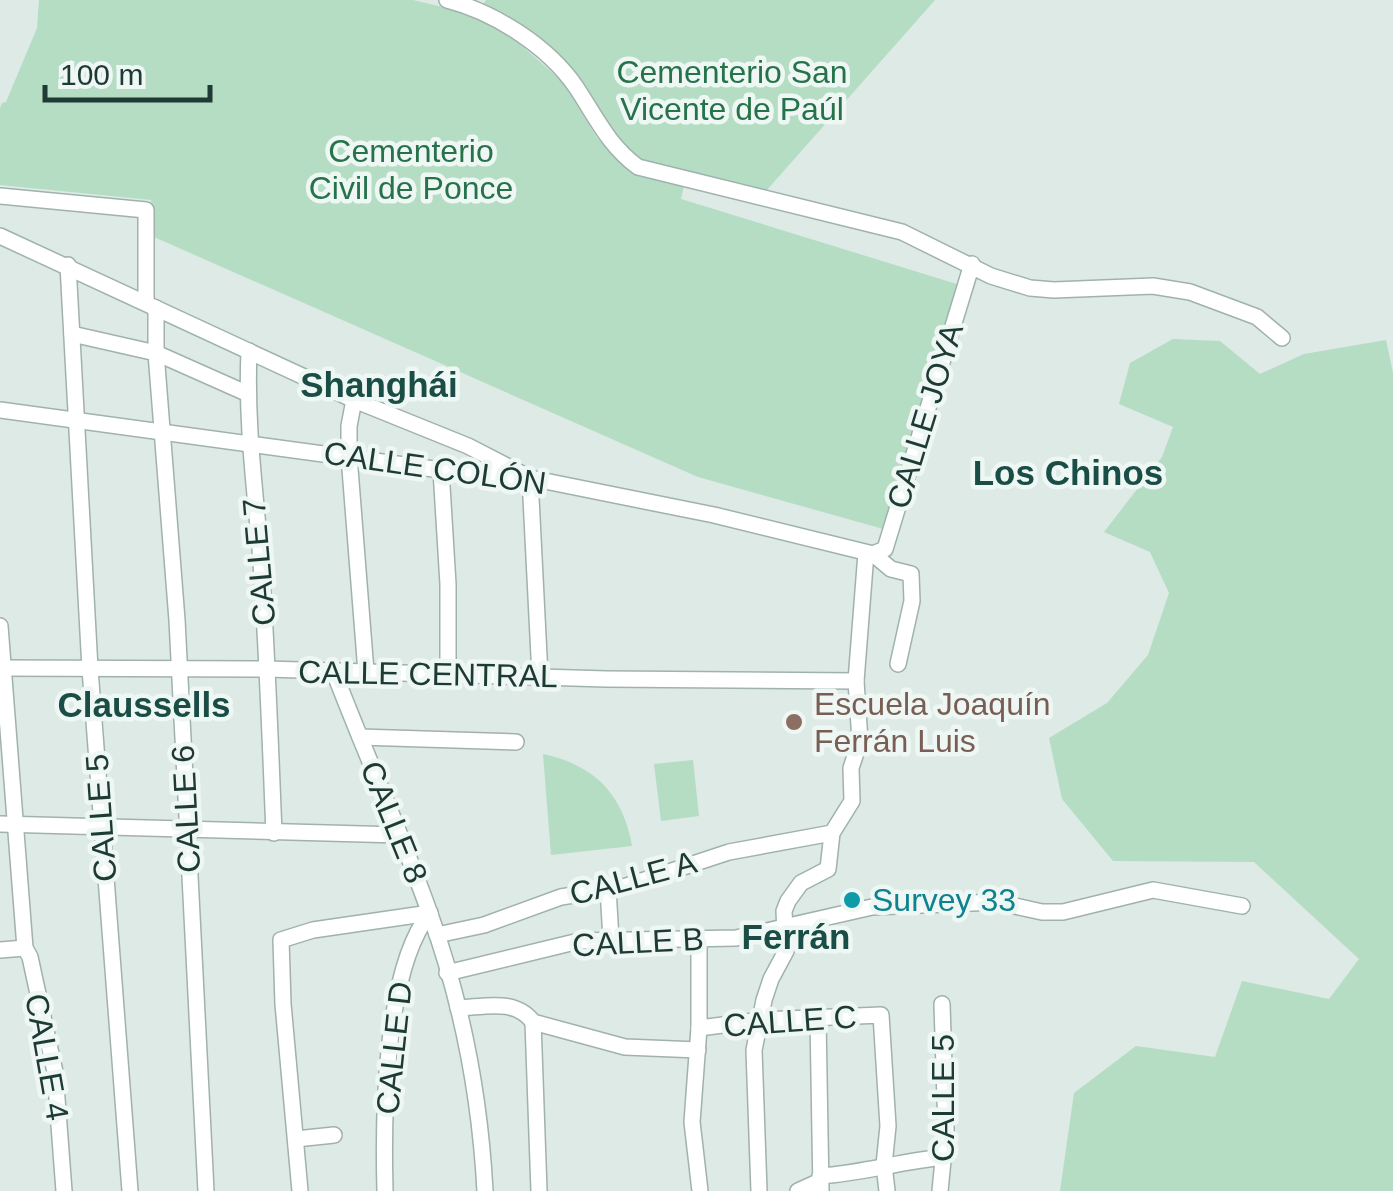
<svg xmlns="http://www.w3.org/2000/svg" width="1393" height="1191" viewBox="0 0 1393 1191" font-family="Helvetica,sans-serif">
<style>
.green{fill:#b4ddc3}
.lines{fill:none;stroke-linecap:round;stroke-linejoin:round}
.minor-casing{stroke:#a0b2ad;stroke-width:18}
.minor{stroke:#fff;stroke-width:15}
.education-dot{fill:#8d6e63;stroke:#eef7f3;stroke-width:4}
.culture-dot{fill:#0f9aa8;stroke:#eef7f3;stroke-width:4}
.labels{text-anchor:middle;stroke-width:9;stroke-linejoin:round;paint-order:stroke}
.park-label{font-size:32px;fill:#26734b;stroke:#eef7f3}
.street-label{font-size:32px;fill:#1e3a35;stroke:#eef7f3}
.education-label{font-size:32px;fill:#785e54;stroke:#eef7f3;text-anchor:start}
.culture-label{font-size:32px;fill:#0d838f;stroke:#eef7f3;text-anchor:start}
.neighbourhood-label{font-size:35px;font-weight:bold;fill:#194d45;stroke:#eef7f3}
</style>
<rect width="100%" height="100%" fill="#ddeae5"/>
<!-- green -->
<g class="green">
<polygon points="39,0 413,0 464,12 506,32 564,83 597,138 616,157 685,181 681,199 960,285 887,530 698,477 154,237 151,200 0,185 0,108 2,103 6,102 37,28"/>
<polygon points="486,0 935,0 766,191 636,161 607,131 585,86 522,28 488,10 483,4"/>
<polygon points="1173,339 1220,341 1260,374 1304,354 1386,340 1393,373 1393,1191 1060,1191 1074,1093 1136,1046 1215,1057 1242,981 1329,999 1359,959 1254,862 1113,861 1062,799 1049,738 1107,703 1148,655 1169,593 1150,552 1104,532 1162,457 1173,427 1119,404 1130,363"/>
<path d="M543,754C595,765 623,795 632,846L551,855Z"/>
<polygon points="693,760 699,816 661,821 654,764"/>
</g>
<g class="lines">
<defs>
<g id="minor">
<path d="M447,0C494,12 548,46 576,87C596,117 608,145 638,167L902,232L991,276L1030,288L1054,290L1153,286L1190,292L1257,317L1282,338"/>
<polyline points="0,196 146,210 146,302"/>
<polyline points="0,236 354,400 468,446 530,478 540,676"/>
<polyline points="68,265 90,669 130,1191"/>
<polyline points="156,308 156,353 177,620 206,1191"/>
<polyline points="72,334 156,353 246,393"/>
<path d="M249,351C246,419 254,481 260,549C267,644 270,738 274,833"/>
<polyline points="354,400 349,426 349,456 366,672"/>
<polyline points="0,410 441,470 530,478 714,515 873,554 885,549 972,264"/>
<polyline points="441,470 448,584 448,672"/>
<polyline points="873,554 891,569 911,574 912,601 898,664"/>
<polyline points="0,626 25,948 30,957 55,1072 64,1191"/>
<polyline points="0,668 267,669 606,679 856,681"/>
<path d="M334,672C365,753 401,832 430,914C462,1003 480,1097 485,1191"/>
<polyline points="360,737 516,742"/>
<polyline points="0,824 399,835"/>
<polyline points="608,889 611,939"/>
<polyline points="437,935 484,925 561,897 623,887 729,852 832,833"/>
<polyline points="699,939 699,1028 692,1122 700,1191"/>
<polyline points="0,950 25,948"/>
<polyline points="447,973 579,941 736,938 872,907 997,902 1042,912 1063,912 1153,890 1242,906"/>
<path d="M458,1008C485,1007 515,998 533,1022L625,1047L698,1050"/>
<polyline points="818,1019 821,1191"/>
<polyline points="533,1022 539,1191"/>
<polyline points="699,1028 762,1020 881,1015 888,1126 884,1165 887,1191"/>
<polyline points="296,1139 334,1135"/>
<path d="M820,1176C864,1173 901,1161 945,1157"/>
<polyline points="300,1191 283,1004 281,940 313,930 430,913"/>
<path d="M385,1191C383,1118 384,970 430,913"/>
<polyline points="759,1191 754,1050 764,1000 771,979 786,951 784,911 788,901 801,883 828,869 832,833 852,801 851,768 860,741 856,681 866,553"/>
<polyline points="798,1191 820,1181"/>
<polyline points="940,1191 946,1130 942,1004"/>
</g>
</defs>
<!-- minor casing -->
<use href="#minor" class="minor-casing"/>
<!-- minor -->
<use href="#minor" class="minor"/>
</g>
<!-- markers -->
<circle class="education-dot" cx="794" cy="722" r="10"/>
<circle class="culture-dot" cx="852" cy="900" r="10"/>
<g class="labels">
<!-- park labels -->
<g class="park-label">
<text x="732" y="83">Cementerio San<tspan x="732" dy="37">Vicente de Paúl</tspan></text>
<text x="411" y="162">Cementerio<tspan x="411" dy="37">Civil de Ponce</tspan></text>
</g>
<!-- street labels -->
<g class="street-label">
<text transform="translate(925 416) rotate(-73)" y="11">CALLE JOYA</text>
<text transform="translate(435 468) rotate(8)" y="11">CALLE COLÓN</text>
<text transform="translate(259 562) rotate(-95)" y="11">CALLE 7</text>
<text transform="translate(428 674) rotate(1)" y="11">CALLE CENTRAL</text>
<text transform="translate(186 809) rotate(-93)" y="11">CALLE 6</text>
<text transform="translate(101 818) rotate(-94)" y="11">CALLE 5</text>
<text transform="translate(394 822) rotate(68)" y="11">CALLE 8</text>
<text transform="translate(633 878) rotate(-15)" y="11">CALLE A</text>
<text transform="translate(638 942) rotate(-3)" y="11">CALLE B</text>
<text transform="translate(790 1021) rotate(-4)" y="11">CALLE C</text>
<text transform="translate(394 1048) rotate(-84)" y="11">CALLE D</text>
<text transform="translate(47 1057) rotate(80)" y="11">CALLE 4</text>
<text transform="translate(943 1098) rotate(-90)" y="11">CALLE 5</text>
</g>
<!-- education labels -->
<g class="education-label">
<text x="814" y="715">Escuela Joaquín<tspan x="814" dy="37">Ferrán Luis</tspan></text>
</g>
<!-- culture labels -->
<g class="culture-label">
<text x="872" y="911">Survey 33</text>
</g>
<!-- neighbourhood labels -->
<g class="neighbourhood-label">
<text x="379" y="397">Shanghái</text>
<text x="1068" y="485">Los Chinos</text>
<text x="144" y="717">Claussells</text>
<text x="796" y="949">Ferrán</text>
</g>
</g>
<!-- scale -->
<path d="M45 85v15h165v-15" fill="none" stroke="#1e3a35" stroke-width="5"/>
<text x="60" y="85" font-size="30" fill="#1e3a35" stroke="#eef7f3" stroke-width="8" paint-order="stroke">100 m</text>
</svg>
